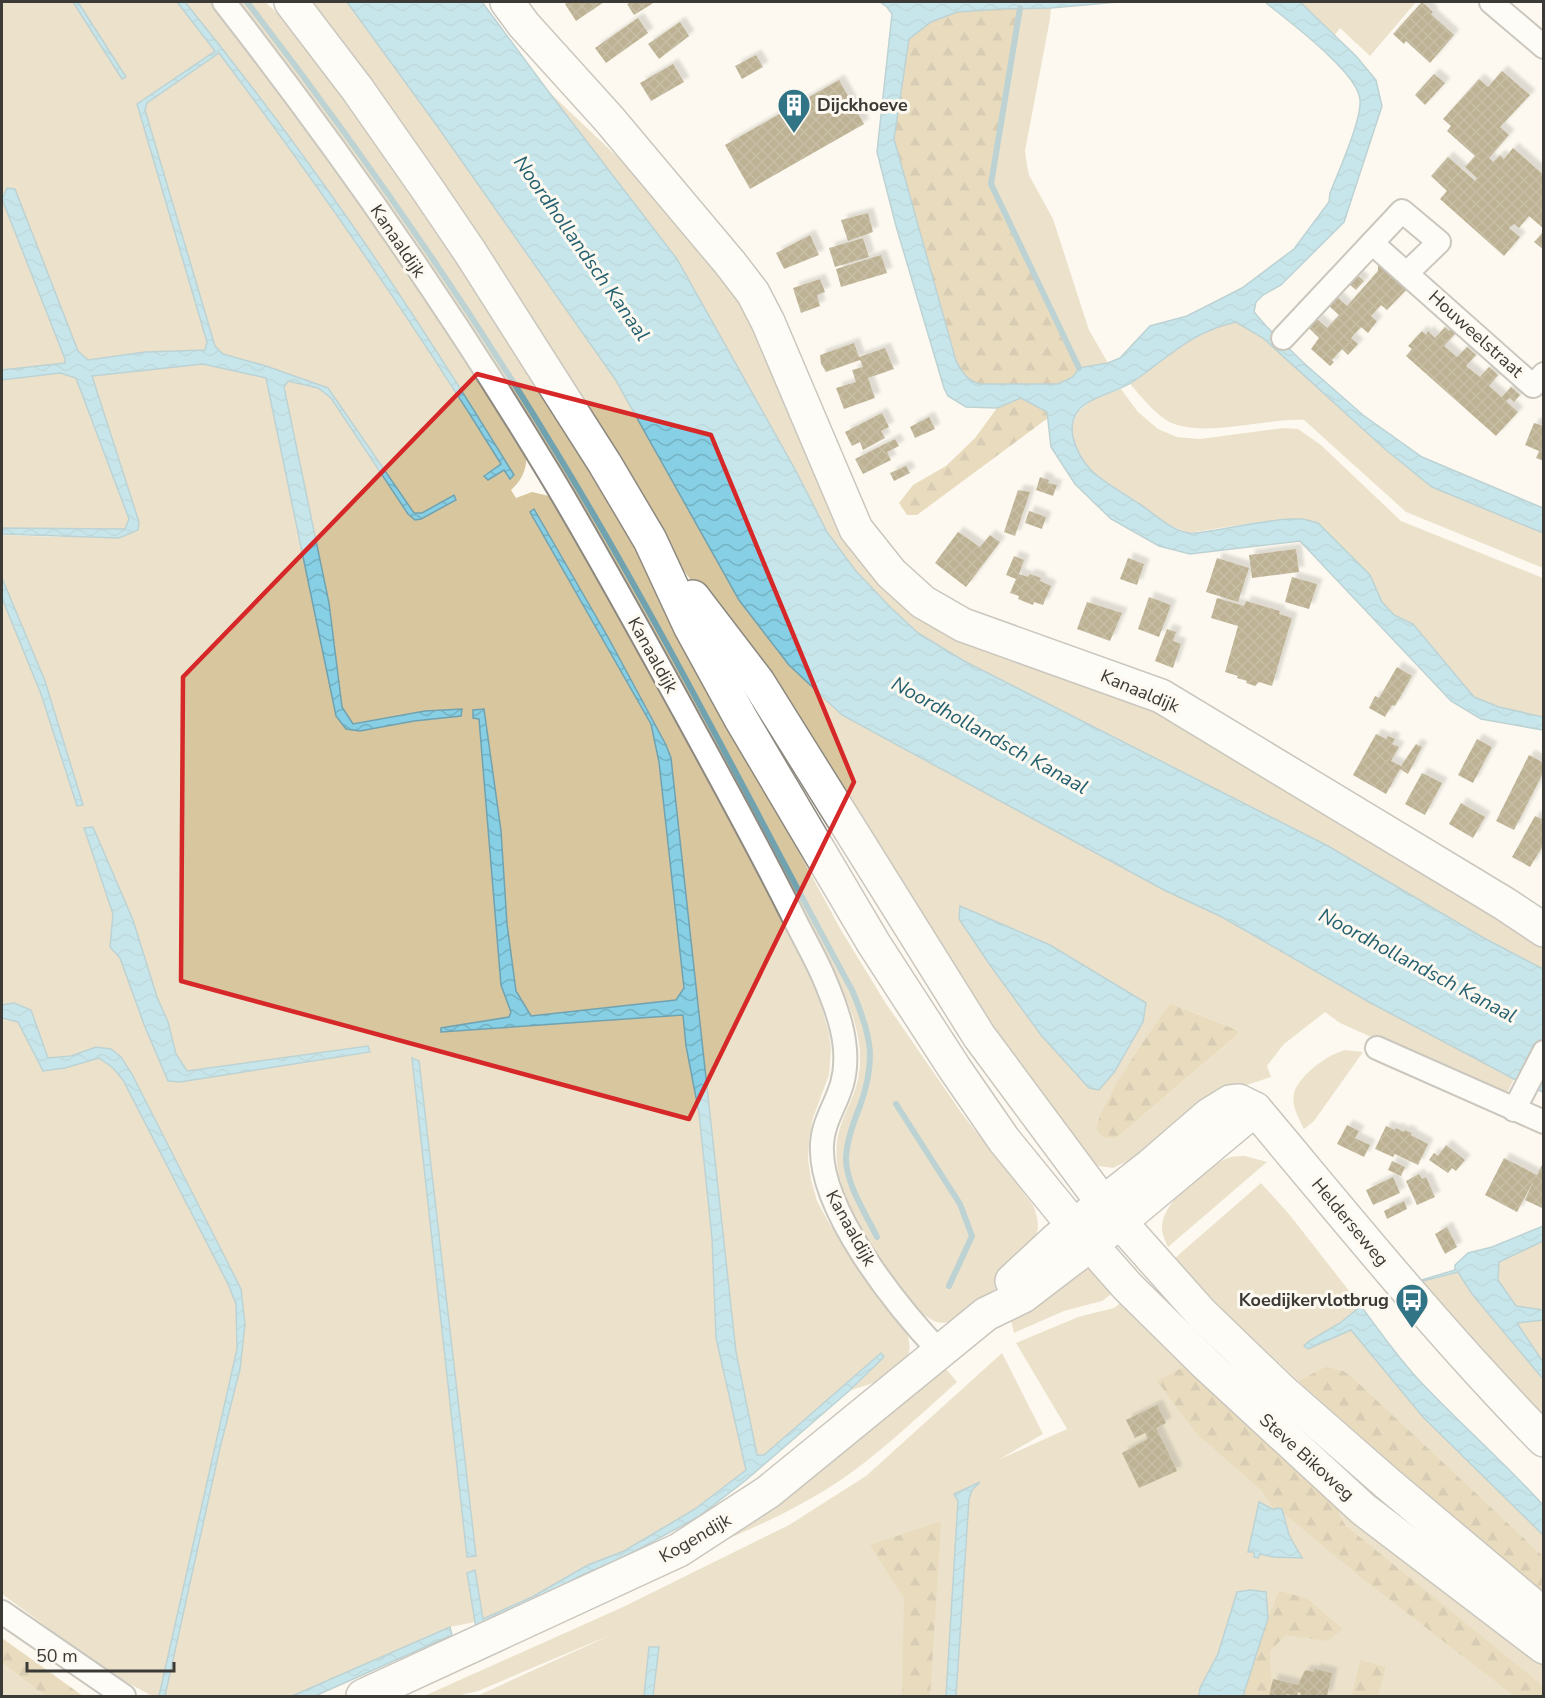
<svg xmlns="http://www.w3.org/2000/svg" width="1545" height="1698" viewBox="0 0 1545 1698" font-family="'Nunito Sans',sans-serif">
<style>
.green{fill:#d7c69e;fill-rule:evenodd}
.forest{fill:url(#forest-firs)}
.water{fill:url(#water-waves);stroke:#70a2b0;stroke-width:1.5}
.lines{fill:none;stroke-linecap:round;stroke-linejoin:round}
.stream{stroke:#70a2b0;stroke-width:6}
.building{fill:url(#building-cross-hatch);filter:url(#shadow)}
.street-casing{stroke:#8d8981;stroke-width:26}
.secondary-casing{stroke:#8d8981;stroke-width:36}
.primary-casing{stroke:#8d8981;stroke-width:36}
.street{stroke:#fff;stroke-width:22}
.secondary{stroke:#fff;stroke-width:33}
.primary{stroke:#fff;stroke-width:33}
.marked{fill:none;stroke:#d62828;stroke-width:4.5;stroke-linejoin:round}
.labels{text-anchor:middle;stroke-width:6;stroke-linejoin:round;paint-order:stroke}
.poi-label{font-size:18px;font-weight:bold;fill:#3b3a36;stroke:#fdf9f0;text-anchor:start}
.street-label{font-size:18px;fill:#3b3a36;stroke:#fdf9f0}
.water-label{font-size:20px;font-style:italic;fill:#256170;stroke:#fdf9f0}
</style>
<defs>
<pattern id="forest-firs" width="22" height="20" patternUnits="userSpaceOnUse" patternTransform="scale(1.5)"><rect width="22" height="20" fill="#d0b880"/><path d="M5 1l3.5 6h-7zM16 11l3.5 6h-7z" fill="#aa976a"/></pattern>
<pattern id="water-waves" width="16" height="10" patternUnits="userSpaceOnUse" patternTransform="scale(1.5)"><rect width="16" height="10" fill="#86cfe4"/><path d="M0 5q4-4 8 0t8 0" fill="none" stroke="#75b2c4"/></pattern>
<pattern id="building-cross-hatch" width="8" height="8" patternUnits="userSpaceOnUse" patternTransform="scale(1.5)"><rect width="8" height="8" fill="#725c25"/><path d="M0 0l8 8M0 8l8-8" fill="none" stroke="#86764c"/></pattern>
<filter id="shadow"><feDropShadow dx="5.5" dy="-5.5" stdDeviation="1.5" flood-color="#0004"/></filter>
</defs>
<rect width="100%" height="100%" fill="#fdf9f0"/>
<!-- green -->
<g class="green">
<polygon points="2,2 73,2 122,79 126,77 78,2 177,2 215,51 137,105 207,342 205,350 145,352 88,360 78,352 7,188 2,196"/>
<path d="M185,2H215L362,200L526,453C528,467 522,481 511,490L516,498L532,492L553,497L639,644L811,969L829,1033L831,1049L829,1075L813,1118L809,1140L808,1159L811,1179L817,1201L829,1223L867,1279L906,1330C922,1374 880,1380 849,1391L883,1358L881,1353L764,1455H757L736,1352L671,758L666,745L609,639L533,509L530,512L651,724L659,762L684,988L676,1000L531,1016L516,991L507,924L501,831L484,710H474L473,718H479L501,985L511,1012L509,1017L441,1028V1032L683,1015L686,1046L699,1113L712,1238L716,1338L746,1470L695,1509L624,1551L588,1565L532,1597L482,1620L475,1571V1622L450,1627L369,1673L316,1696H152L108,1672L2,1594V598L41,694L83,805L45,681L2,578V535L57,537L138,530L139,522L92,376L203,364L266,378L336,716L346,729L461,716L425,711L353,724L342,707L329,603L284,387L288,381L318,388L331,398L408,514L415,520L421,519L456,500L454,495L422,514L414,513L328,388L266,366L223,354L215,346L145,110L147,103L219,52C319,186 413,323 501,464L484,475L488,480L504,470L514,475L441,358L346,216Z"/>
<path d="M234,2H265L302,35L416,193L640,549L795,845L841,930L885,1002L963,1115L1033,1205C1037,1215 1040,1225 1036,1236C1034,1245 1024,1254 1018,1262C1003,1280 965,1330 937,1322C916,1316 886,1270 875,1251C855,1219 832,1180 837,1141C839,1126 846,1112 852,1098C866,1065 860,1033 847,1001L686,699Z"/>
<path d="M304,2H347L435,123L615,379L739,600L789,665L842,714L1164,890L1222,917L1369,1002L1514,1079L1505,1097L1340,1023L1325,1012L1284,1044L1267,1066L1271,1077L1219,1094L1142,1154L1113,1168L1090,1165L994,1048L757,670L687,575ZM960,906L1050,945L1146,1003ZM1170,1003L1237,1030V1035L1119,1136L1103,1110L1109,1097Z"/>
<polygon points="1300,2 1416,2 1370,56 1340,28 1335,35"/>
<polygon points="1020,8 1051,8 1050,19 1025,151 1027,165 1029,175 1053,219 1089,330 1108,363 1079,368 991,184"/>
<polygon points="548,91 666,203 726,275 881,579 1158,708 1543,941 1543,969 1482,937 1328,846 964,661 918,633 890,607 855,570 827,532 796,471 677,259"/>
<polygon points="2,199 65,359 65,364 2,370"/>
<path d="M1236,322L1263,338L1386,450L1432,487L1543,533V568L1406,512L1304,420C1264,418 1198,440 1166,420C1152,411 1141,396 1130,384C1169,359 1188,332 1236,322Z"/>
<polygon points="61,373 76,378 129,519 125,529 2,528 2,380"/>
<polygon points="1121,389 1138,412 1158,429 1177,437 1200,439 1284,428 1298,429 1321,445 1401,521 1543,578 1543,717 1499,707 1474,697 1413,624 1394,615 1382,602 1370,575 1264,521 1189,533 1168,525 1130,497 1112,487 1090,470 1077,452 1071,428 1078,412 1092,400"/>
<path d="M1345,1050L1363,1052L1314,1121L1304,1129C1289,1101 1288,1090 1313,1068C1323,1060 1332,1054 1345,1050Z"/>
<path d="M1245,1156L1267,1162L1168,1247C1164,1238 1160,1230 1163,1220C1168,1198 1209,1163 1231,1157C1235,1156 1241,1156 1245,1156Z"/>
<polygon points="1261,1183 1289,1214 1361,1306 1340,1323 1309,1341 1351,1330 1423,1417 1543,1535 1543,1556 1344,1371 1326,1366 1298,1381 1224,1311 1175,1258"/>
<polygon points="1543,1241 1543,1310 1515,1306 1498,1281 1499,1262"/>
<polygon points="1089,1269 1109,1275 1121,1287 1102,1301 1064,1311 1014,1333 1011,1321 1014,1313 1079,1270"/>
<polygon points="1458,1272 1472,1294 1543,1379 1543,1424 1419,1282"/>
<polygon points="1128,1297 1339,1508 1544,1657 1543,1696 477,1696 615,1633 478,1691 457,1696 424,1696 623,1607 789,1525 866,1476 1002,1353 1043,1434 998,1460 1067,1429 1016,1343 1078,1317 1114,1308"/>
<polygon points="1543,1320 1543,1362 1516,1323"/>
<path d="M942,1364L957,1382C914,1420 872,1462 822,1492C782,1516 741,1534 698,1551Z"/>
<polygon points="2,1663 45,1696 2,1696"/>
</g>
<!-- forest -->
<g class="forest">
<path d="M1020,8L991,184L1079,368L1073,377L1057,384H980C966,380 963,373 956,361L894,139L909,38L931,22L957,12Z"/>
<polygon points="1021,398 1047,412 1048,418 917,515 907,515 899,503 913,485 946,466 975,438 997,408"/>
<path d="M1170,1003L1237,1030V1035L1119,1136C1110,1140 1102,1139 1097,1130C1097,1105 1154,1027 1170,1003Z"/>
<polygon points="1193,1362 1339,1508 1339,1515 1345,1525 1543,1686 1543,1696 1514,1696 1362,1578 1282,1512 1282,1509 1274,1510 1261,1490 1197,1434 1157,1381"/>
<polygon points="1326,1366 1344,1371 1356,1381 1543,1556 1543,1598 1298,1381"/>
<polygon points="939,1522 941,1525 930,1696 902,1696 904,1598 870,1545"/>
<polygon points="1279,1591 1306,1598 1343,1629 1327,1641 1286,1635 1270,1651 1272,1696 1243,1696 1268,1618"/>
<polygon points="2,1638 83,1696 45,1696 2,1663"/>
<polygon points="1360,1660 1386,1667 1378,1696 1352,1696"/>
</g>
<!-- water -->
<g class="water">
<polygon points="73,2 78,2 126,77 122,79"/>
<path d="M177,2H185C241,71 295,143 346,216C405,300 460,387 514,475L510,479L504,470L488,480L484,476L501,464C413,322 319,186 219,53L147,103L145,110L215,346L223,354L266,366L328,388L414,513H422L454,495L456,500L421,519L415,520L408,514L331,398L318,388L288,381L284,387L329,603L342,707L353,724L425,711L462,709L461,716L414,721L360,731L346,729L336,716L266,378L203,364L92,376L139,522L138,530L119,538L2,534V528L125,529L129,519L76,378L60,373L2,380V370L65,363V359L2,199L7,188L15,189L78,351L88,360L145,352L205,350L207,342L137,104L215,51Z"/>
<polygon points="347,2 482,2 548,91 677,259 796,471 827,532 855,570 890,607 918,633 964,661 1328,846 1482,937 1543,969 1543,1092 1514,1079 1369,1002 1222,917 1164,890 842,715 789,665 739,600 615,379 435,123"/>
<path d="M880,2H1118L1051,8L1000,9L957,12L931,22L909,39L894,139L956,361C963,373 966,380 980,384H1058L1073,377L1079,368L1108,363L1120,358L1150,326L1187,316L1242,288L1294,249L1329,202L1330,193C1338,173 1362,119 1360,100C1359,73 1287,20 1265,2H1300L1356,56L1376,80L1382,106L1344,222L1281,285L1263,295L1256,302L1254,312L1267,327L1306,365L1363,415L1422,457L1543,508V533L1432,487L1386,450L1263,338L1236,322C1191,332 1170,356 1134,381C1117,393 1090,396 1078,411C1072,419 1071,428 1073,437C1082,474 1109,483 1138,503C1154,513 1169,530 1189,533C1197,534 1208,531 1216,530C1240,526 1264,521 1289,519H1303L1318,523L1370,575L1382,602L1394,615L1413,624L1474,697L1499,707L1543,717V730L1481,719L1451,701L1300,541L1190,554L1159,546L1111,519L1075,484L1051,447L1047,412L1021,398L997,408L966,407L948,396L944,388L896,226L877,152L892,14L887,7Z"/>
<polygon points="534,509 609,639 666,745 671,758 736,1352 757,1455 764,1455 881,1353 884,1357 849,1391 746,1480 698,1517 626,1556 578,1577 535,1603 476,1628 467,1573 475,1570 483,1619 532,1597 588,1565 624,1551 695,1509 746,1470 716,1338 712,1238 699,1113 686,1046 683,1015 441,1032 441,1028 509,1017 511,1012 501,985 479,719 473,718 473,710 484,709 501,831 507,924 516,991 531,1016 676,1000 684,988 659,762 651,724 530,512"/>
<polygon points="2,578 45,681 83,805 77,806 41,694 2,598"/>
<polygon points="93,827 133,920 157,997 168,1022 176,1054 187,1071 368,1046 370,1052 180,1082 168,1081 145,1027 120,958 110,947 113,914 84,828"/>
<polygon points="960,906 1050,945 1146,1003 1143,1022 1115,1071 1099,1090 1089,1088 1041,1035 990,965 959,919"/>
<polygon points="14,1003 31,1010 48,1058 71,1056 96,1047 111,1049 121,1057 132,1074 241,1289 245,1324 240,1369 219,1452 165,1696 159,1696 237,1349 236,1304 228,1284 123,1080 113,1068 99,1058 65,1068 43,1071 18,1022 2,1018 2,1005"/>
<polygon points="412,1058 419,1061 476,1556 467,1557"/>
<polygon points="1543,1226 1543,1241 1499,1262 1498,1280 1516,1306 1543,1310 1543,1320 1517,1323 1543,1362 1543,1379 1472,1294 1458,1272 1419,1282 1418,1281 1455,1270 1455,1265 1468,1253 1492,1247"/>
<path d="M1361,1306C1379,1331 1397,1356 1417,1378C1458,1422 1503,1461 1543,1505V1535L1423,1417L1351,1330L1308,1349L1304,1346L1309,1341L1340,1323Z"/>
<polygon points="980,1482 972,1490 969,1499 956,1696 946,1696 958,1501 954,1494"/>
<polygon points="1259,1502 1274,1510 1276,1508 1282,1509 1289,1535 1302,1558 1273,1557 1260,1554 1258,1558 1254,1557 1254,1552 1248,1552"/>
<polygon points="1250,1590 1266,1592 1268,1618 1243,1696 1199,1696 1200,1688 1218,1654 1237,1592"/>
<polygon points="450,1627 452,1635 315,1696 292,1696"/>
<polygon points="649,1647 659,1647 653,1696 644,1696"/>
</g>
<g class="lines">
<!-- stream -->
<g class="stream">
<path d="M247,2C360,149 467,303 563,463C667,635 756,814 852,990C871,1035 877,1059 860,1106C853,1123 846,1142 846,1160C847,1186 866,1214 877,1237"/>
<polyline points="1020,8 991,184 1079,368"/>
<polyline points="896,1104 960,1204 972,1236 949,1286"/>
</g>
</g>
<!-- building -->
<g class="building">
<polygon points="568,2 604,2 576,21 565,4"/>
<polygon points="631,2 655,2 634,15 627,4"/>
<polygon points="1422,2 1433,12 1431,14 1454,35 1430,63 1406,41 1404,44 1393,34"/>
<polygon points="638,18 648,33 606,63 595,48"/>
<polygon points="680,22 689,36 659,59 648,44"/>
<polygon points="756,55 763,67 742,79 735,66"/>
<polygon points="673,64 684,82 651,101 640,83"/>
<polygon points="1502,71 1530,95 1500,127 1509,135 1489,158 1493,162 1500,155 1504,159 1513,148 1544,175 1544,229 1529,216 1519,228 1514,224 1509,228 1520,237 1504,256 1440,199 1447,191 1431,176 1448,157 1475,181 1477,178 1465,167 1475,156 1447,131 1451,126 1443,119 1479,79 1488,87"/>
<polygon points="1434,74 1445,83 1425,105 1415,95"/>
<polygon points="839,80 864,124 750,189 725,145"/>
<polygon points="868,213 873,232 848,241 841,220"/>
<polygon points="1544,231 1544,250 1534,242"/>
<polygon points="810,235 819,255 784,269 776,253"/>
<polygon points="863,238 869,257 835,267 829,248"/>
<polygon points="1375,254 1408,288 1387,310 1381,305 1371,316 1377,321 1368,333 1361,327 1351,338 1358,344 1348,355 1342,349 1332,360 1334,362 1330,366 1311,349 1319,338 1309,328 1317,319 1327,328 1339,315 1329,306 1337,297 1347,306 1378,271 1378,265 1371,259"/>
<polygon points="881,255 887,273 841,287 836,269"/>
<polygon points="1357,275 1364,281 1356,290 1349,284"/>
<polygon points="820,279 825,292 817,295 820,306 801,313 793,288"/>
<polygon points="1445,327 1449,331 1451,329 1456,333 1444,346 1451,352 1457,357 1467,347 1476,355 1466,366 1480,377 1489,367 1498,375 1489,386 1502,397 1511,387 1520,395 1514,402 1510,398 1506,401 1518,412 1496,436 1406,356 1412,349 1408,346 1422,331 1426,335 1428,331 1435,338"/>
<polygon points="854,343 859,357 885,348 894,369 868,378 875,398 844,409 836,388 856,382 852,370 863,367 860,360 826,372 821,364 820,355"/>
<polygon points="882,413 889,427 881,431 885,438 863,450 860,442 852,446 845,432"/>
<polygon points="929,417 935,429 915,438 910,427"/>
<polygon points="1534,423 1544,426 1544,461 1536,458 1539,451 1525,445"/>
<polygon points="895,439 899,446 887,452 891,460 863,474 855,459"/>
<polygon points="906,466 910,473 894,481 890,473"/>
<polygon points="1040,477 1049,480 1048,483 1057,485 1053,496 1036,490"/>
<polygon points="1018,490 1030,492 1015,536 1004,532"/>
<polygon points="1029,511 1046,517 1042,529 1025,523"/>
<polygon points="958,532 980,547 990,535 1000,542 966,587 935,563"/>
<polygon points="1296,549 1299,572 1252,578 1249,555"/>
<polygon points="1014,556 1024,560 1019,574 1028,577 1030,574 1041,578 1040,581 1051,586 1043,605 1034,602 1033,605 1018,599 1019,596 1010,593 1016,579 1006,575"/>
<polygon points="1128,558 1144,564 1137,585 1120,579"/>
<polygon points="1217,558 1249,568 1238,602 1206,592"/>
<polygon points="1292,577 1317,584 1309,609 1285,602"/>
<polygon points="1149,597 1171,605 1159,637 1138,629"/>
<polygon points="1217,598 1244,606 1246,601 1280,611 1279,614 1292,618 1272,686 1259,682 1255,686 1246,683 1247,681 1237,678 1238,676 1225,672 1238,626 1211,618"/>
<polygon points="1087,602 1122,613 1110,641 1077,629"/>
<polygon points="1167,629 1176,632 1173,641 1181,644 1173,668 1155,661"/>
<polygon points="1397,667 1412,676 1395,706 1392,705 1385,717 1369,708 1375,696 1379,698"/>
<polygon points="1376,734 1386,739 1388,736 1395,739 1392,744 1399,747 1391,761 1401,766 1416,744 1422,747 1408,774 1400,769 1386,794 1353,775"/>
<polygon points="1477,739 1492,747 1473,783 1458,775"/>
<polygon points="1529,755 1544,763 1544,771 1514,830 1496,821"/>
<polygon points="1422,773 1442,783 1425,815 1405,804"/>
<polygon points="1461,803 1485,817 1473,838 1449,824"/>
<polygon points="1535,816 1544,820 1544,844 1530,867 1512,857"/>
<polygon points="1347,1125 1359,1131 1355,1138 1370,1145 1364,1157 1337,1144"/>
<polygon points="1386,1126 1395,1130 1396,1128 1404,1132 1405,1130 1412,1133 1411,1135 1428,1144 1418,1165 1395,1154 1393,1157 1375,1149"/>
<polygon points="1446,1145 1465,1160 1456,1171 1452,1168 1448,1173 1429,1160 1434,1153 1438,1156"/>
<polygon points="1504,1158 1537,1175 1542,1165 1544,1165 1544,1209 1525,1200 1534,1180 1517,1212 1485,1195"/>
<polygon points="1392,1161 1405,1167 1401,1176 1388,1170"/>
<polygon points="1419,1174 1422,1179 1426,1177 1435,1197 1417,1205 1406,1181"/>
<polygon points="1393,1177 1400,1193 1373,1205 1366,1190"/>
<polygon points="1404,1201 1407,1209 1387,1219 1384,1211"/>
<polygon points="1447,1227 1457,1247 1445,1254 1435,1234"/>
<polygon points="1157,1405 1166,1423 1156,1428 1177,1471 1139,1488 1122,1453 1148,1439 1145,1433 1135,1438 1126,1420"/>
<polygon points="1315,1669 1332,1673 1327,1696 1300,1696 1301,1693 1298,1692 1297,1696 1287,1694 1287,1696 1269,1696 1273,1679 1298,1685 1305,1670 1314,1672"/>
</g>
<g class="lines">
<defs>
<g id="street">
<path d="M224,2C341,152 451,310 550,474C597,552 641,633 685,713C723,783 761,851 796,922C805,940 816,959 824,978C838,1011 852,1048 842,1084C836,1105 823,1122 822,1144C818,1209 896,1305 939,1351"/>
<polyline points="1491,2 1544,47"/>
<polyline points="1372,243 1533,386 1544,374"/>
<polyline points="1283,338 1402,211 1439,242 1407,273"/>
<polyline points="1377,1048 1544,1122"/>
<polyline points="1514,1110 1544,1052"/>
<polyline points="2,1612 124,1696"/>
</g>
<g id="secondary">
<polyline points="507,2 524,25 609,119 730,263 753,293 768,322 856,529 891,573 923,602 963,625 1161,696 1505,904 1544,930"/>
<path d="M1012,1281L1056,1240L1150,1166L1209,1115L1230,1102L1239,1101L1255,1109C1349,1221 1441,1335 1544,1440"/>
<polyline points="363,1696 679,1550 768,1492 986,1314 1023,1296 1053,1273 1120,1222 1255,1109"/>
</g>
<g id="primary">
<polyline points="291,2 358,90 428,190 470,252 605,464 650,540 690,626 741,719 874,944 955,1069 1004,1140 1074,1226 1128,1287 1206,1364 1363,1509 1544,1647"/>
<polyline points="693,597 758,682 979,1036 1103,1203 1202,1314 1282,1391 1387,1483 1544,1615"/>
</g>
</defs>
<!-- street casing -->
<use href="#street" class="street-casing"/>
<!-- secondary casing -->
<use href="#secondary" class="secondary-casing"/>
<!-- primary casing -->
<use href="#primary" class="primary-casing"/>
<!-- street -->
<use href="#street" class="street"/>
<!-- secondary -->
<use href="#secondary" class="secondary"/>
<!-- primary -->
<use href="#primary" class="primary"/>
</g>
<!-- marked area -->
<path d="M0 0H1545V1698H0ZM477,374L711,435L854,782L689,1119L181,981L183,677Z" fill="#fdf9f0" fill-opacity=".55" fill-rule="evenodd"/>
<path class="marked" d="M477,374L711,435L854,782L689,1119L181,981L183,677Z"/>
<!-- icons -->
<defs>
<symbol id="building-pin" viewBox="-11 -11 22 30"><path d="M0 17L-7.5 6A9.5 9.5 0 1 1 7.5 6Z" fill="#317485" stroke="#fdf9f0"/><path d="M-4-6H4V6H1V3H-1V6H-4ZM-2.5-4.3h1.7v1.8h-1.7ZM.8-4.3h1.7v1.8H.8ZM-2.5-1h1.7V.8h-1.7ZM.8-1h1.7V.8H.8Z" fill="#fff"/></symbol>
<symbol id="bus-pin" viewBox="-11 -11 22 30"><path d="M0 17L-7.5 6A9.5 9.5 0 1 1 7.5 6Z" fill="#317485" stroke="#fdf9f0"/><path d="M-5-6H5V4H4V6H2V4H-2V6H-4V4H-5ZM-3.5-4V0h7V-4ZM-3.5 1.2v1.5H-2V1.2ZM2 1.2v1.5H3.5V1.2Z" fill="#fff"/></symbol>
</defs>
<g fill-rule="evenodd">
<use href="#building-pin" x="775" y="86" width="38" height="52"/>
<use href="#bus-pin" x="1393" y="1281" width="38" height="52"/>
</g>
<g class="labels">
<!-- poi labels -->
<g class="poi-label">
<text x="817" y="111">Dijckhoeve</text>
<text x="1389" y="1306" text-anchor="end">Koedijkervlotbrug</text>
</g>
<!-- street labels -->
<g class="street-label">
<text transform="translate(398 241) rotate(56)" y="6">Kanaaldijk</text>
<text transform="translate(1476 334) rotate(42)" y="6">Houweelstraat</text>
<text transform="translate(653 655) rotate(61)" y="6">Kanaaldijk</text>
<text transform="translate(1140 691) rotate(23)" y="6">Kanaaldijk</text>
<text transform="translate(1350 1222) rotate(50)" y="6">Helderseweg</text>
<text transform="translate(851 1228) rotate(61)" y="6">Kanaaldijk</text>
<text transform="translate(1307 1457) rotate(42)" y="6">Steve Bikoweg</text>
<text transform="translate(695 1538) rotate(-30)" y="6">Kogendijk</text>
</g>
<!-- water labels -->
<g class="water-label">
<text transform="translate(582 248) rotate(55)" y="7">Noordhollandsch Kanaal</text>
<text transform="translate(990 735) rotate(29)" y="7">Noordhollandsch Kanaal</text>
<text transform="translate(1418 965) rotate(28)" y="7">Noordhollandsch Kanaal</text>
</g>
</g>
<!-- border -->
<rect width="1545" height="1698" fill="none" stroke="#3b3a36" stroke-width="6"/>
<!-- scale -->
<path d="M27 1662v9h147v-9" fill="none" stroke="#3b3a36" stroke-width="3"/>
<text x="36" y="1662" font-size="18" fill="#3b3a36" stroke="#fdf9f0" stroke-width="4.5" paint-order="stroke">50 m</text>
</svg>
